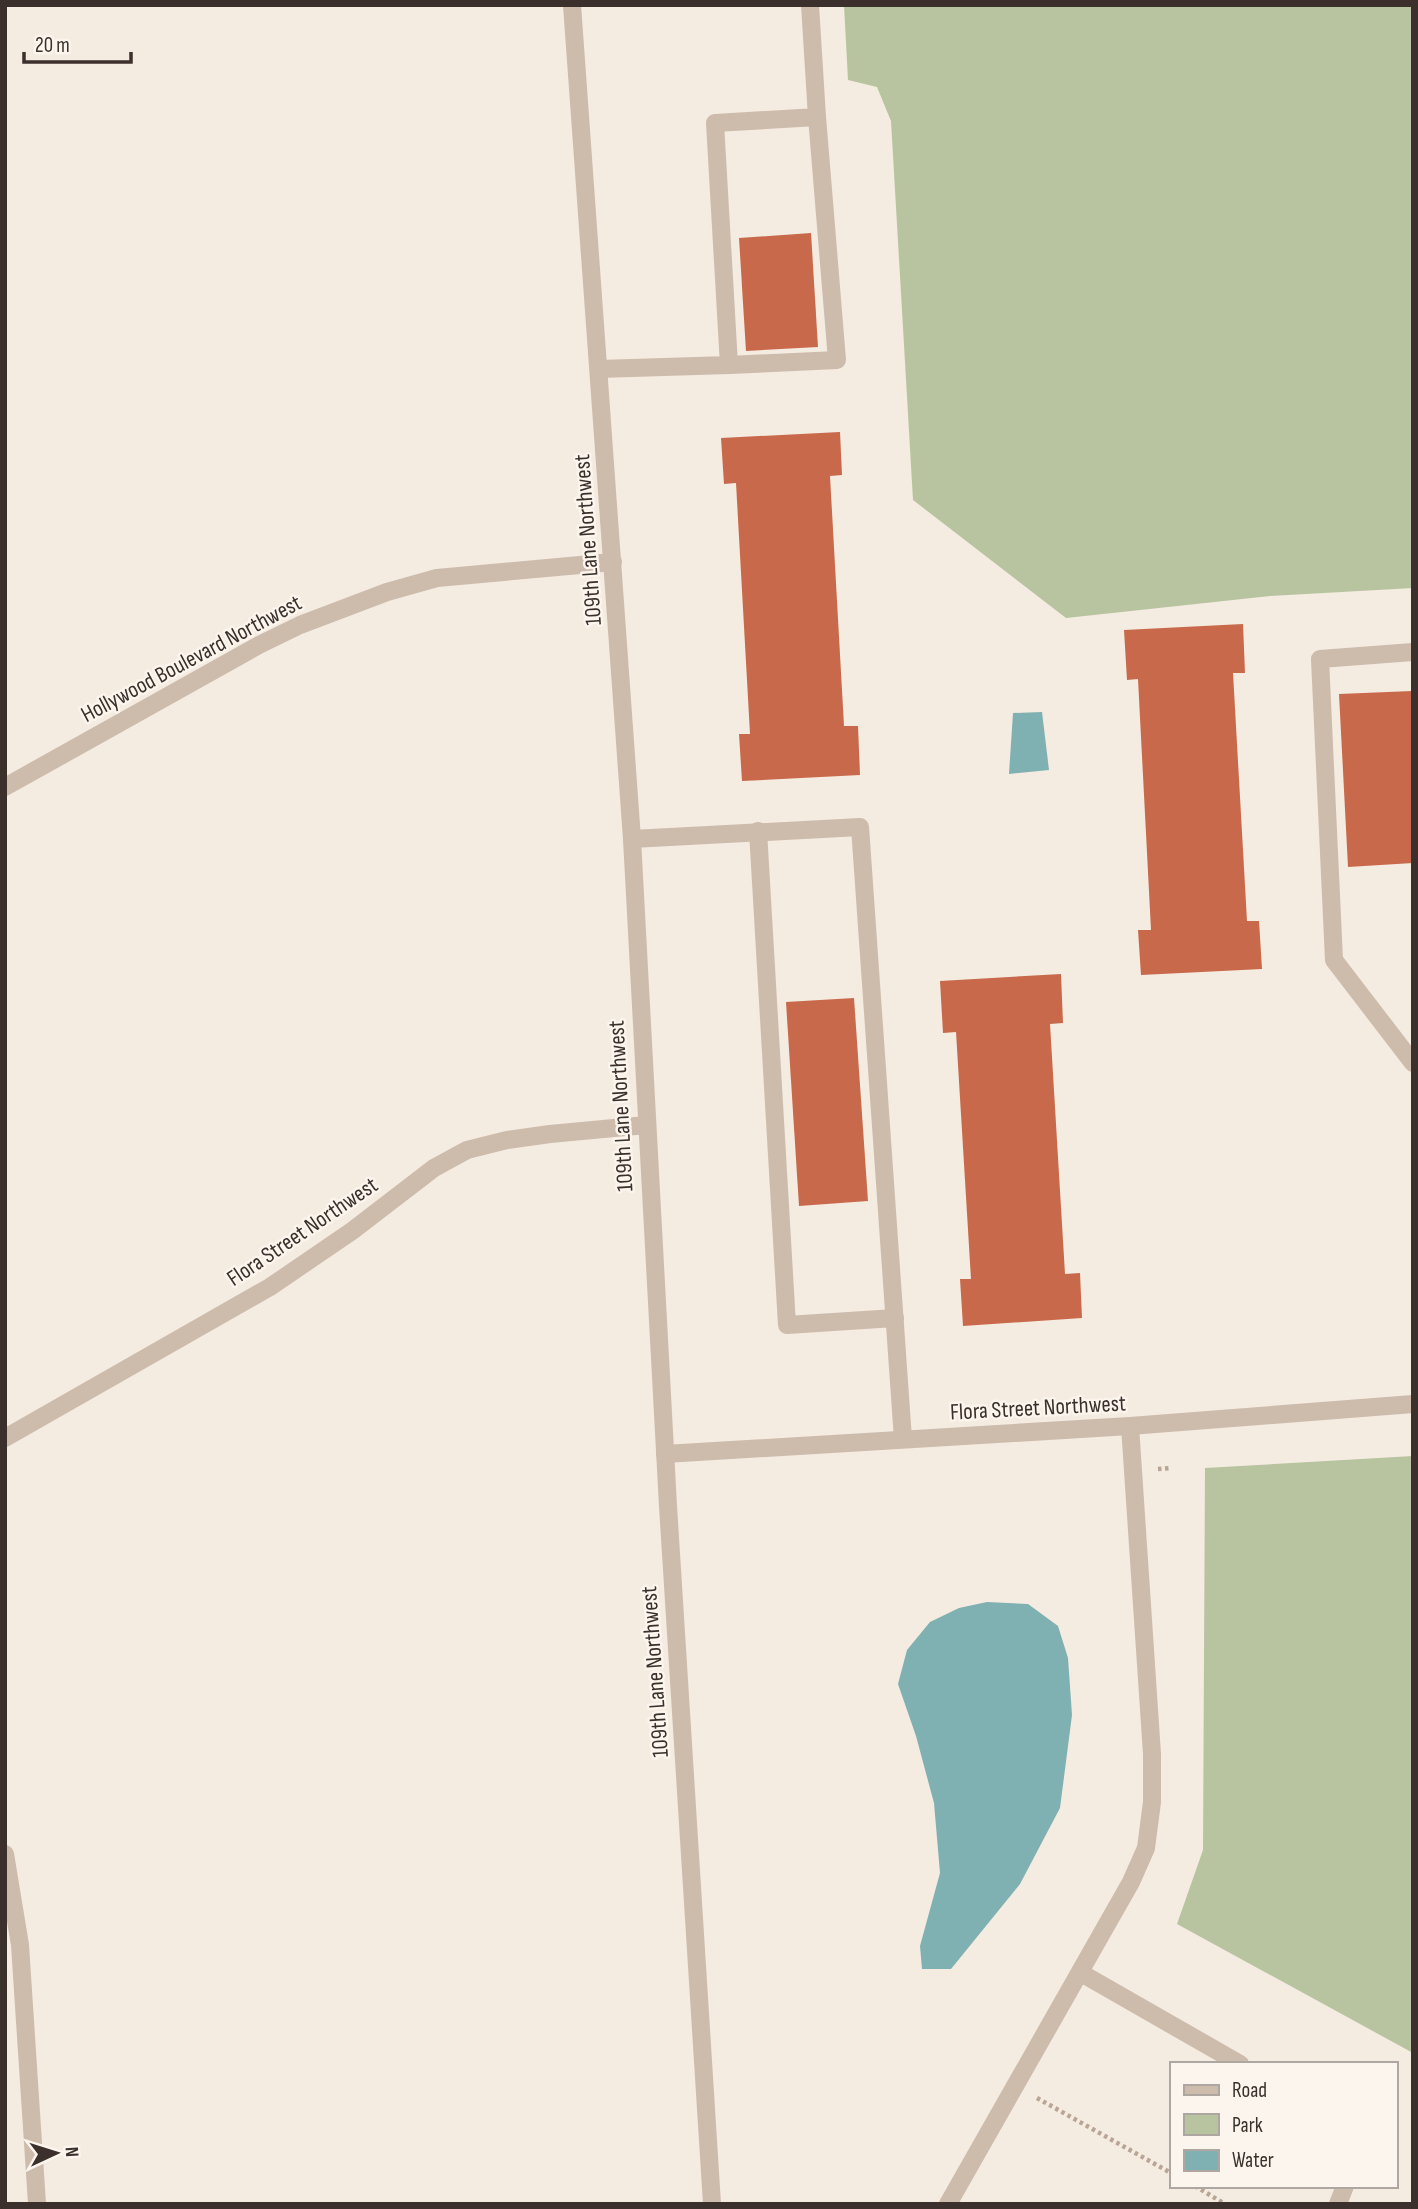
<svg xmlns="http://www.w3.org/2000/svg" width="1418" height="2209" viewBox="0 0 1418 2209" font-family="'Sofia Sans Condensed',sans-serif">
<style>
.green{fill:#b8c4a0}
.water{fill:#7fb0b2}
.building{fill:#c8694b}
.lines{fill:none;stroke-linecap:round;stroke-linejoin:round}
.path{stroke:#b9a596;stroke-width:4.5;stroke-dasharray:3.5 3.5;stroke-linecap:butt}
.minor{stroke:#cdbbac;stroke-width:18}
.labels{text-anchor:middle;stroke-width:5;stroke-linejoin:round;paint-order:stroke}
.street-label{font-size:23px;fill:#3b302b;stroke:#fbf5ee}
</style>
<rect width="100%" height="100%" fill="#f4ebe1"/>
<!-- green -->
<g class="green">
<polygon points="844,5 1413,5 1413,588 1270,596 1066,618 913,500 891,121 877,87 848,80"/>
<polygon points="1413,1456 1413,2053 1177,1924 1203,1850 1205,1468"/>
</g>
<!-- water -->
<g class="water">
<polygon points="1042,712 1049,770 1009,774 1013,713"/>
<polygon points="987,1602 1028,1604 1058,1626 1068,1658 1072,1715 1060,1808 1020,1884 951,1969 922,1969 920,1946 940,1873 934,1803 916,1736 898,1684 907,1650 930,1622 959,1608"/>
</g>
<!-- building -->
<g class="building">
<polygon points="811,233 818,347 746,351 739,238"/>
<polygon points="840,432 842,475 830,476 844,726 858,726 860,775 742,781 739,734 750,734 736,483 724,484 721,438"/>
<polygon points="1243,624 1245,673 1233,673 1247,921 1259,921 1262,969 1141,975 1138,930 1151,930 1138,679 1127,680 1124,630"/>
<polygon points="1412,691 1413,863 1348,867 1339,694"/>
<polygon points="1061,974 1063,1023 1050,1024 1065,1274 1080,1273 1082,1318 963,1326 960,1279 971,1279 956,1032 943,1033 940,981"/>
<polygon points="854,998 868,1201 799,1206 786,1002"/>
</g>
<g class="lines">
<!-- path -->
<g class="path">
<polyline points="1158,1469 1171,1468"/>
<polyline points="1037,2098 1171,2173"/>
<polyline points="1195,2186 1225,2204"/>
</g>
<!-- minor -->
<g class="minor">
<polyline points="572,5 632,839 668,1506 712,2204"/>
<polyline points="729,365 837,360 817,117"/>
<polyline points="599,369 729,365 715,123 817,117 810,5"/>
<polyline points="1413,652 1320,659 1334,960 1413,1063"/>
<polyline points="5,787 259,645 300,625 387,592 437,578 613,562"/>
<polyline points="758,831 787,1325 895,1318"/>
<polyline points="632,839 860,827 903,1439"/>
<polyline points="5,1438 270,1287 352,1231 434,1168 467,1150 507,1140 550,1134 646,1125"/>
<polyline points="665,1454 1130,1426 1413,1404"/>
<polyline points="5,1854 20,1945 37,2204"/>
<polyline points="1081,1973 1240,2064"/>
<polyline points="948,2204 1131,1882 1146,1848 1152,1802 1152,1754 1130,1426"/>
<polyline points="1338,2204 1345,2186"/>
</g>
</g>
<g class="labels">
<!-- street labels -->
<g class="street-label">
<text transform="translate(587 540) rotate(-94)" y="8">109th Lane Northwest</text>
<text transform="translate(191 658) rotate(-28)" y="8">Hollywood Boulevard Northwest</text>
<text transform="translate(620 1106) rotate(-93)" y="8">109th Lane Northwest</text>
<text transform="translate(302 1231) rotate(-34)" y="8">Flora Street Northwest</text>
<text transform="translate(1038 1407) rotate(-3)" y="8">Flora Street Northwest</text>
<text transform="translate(654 1672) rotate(-94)" y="8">109th Lane Northwest</text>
</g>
</g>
<!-- border -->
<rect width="1418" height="2209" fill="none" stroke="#3b302b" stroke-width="14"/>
<!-- legend -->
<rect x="1170" y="2062" width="228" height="126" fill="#fbf5ee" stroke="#aea6a0" stroke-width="2"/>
<rect x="1184" y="2085" width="35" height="10" fill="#cdbbac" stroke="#aea6a0" stroke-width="2"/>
<text x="1232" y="2097" font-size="21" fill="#3b302b">Road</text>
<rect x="1184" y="2114" width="35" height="21" fill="#b8c4a0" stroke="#aea6a0" stroke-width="2"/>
<text x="1232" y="2132" font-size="21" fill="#3b302b">Park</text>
<rect x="1184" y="2150" width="35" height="21" fill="#7fb0b2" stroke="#aea6a0" stroke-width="2"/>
<text x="1232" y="2167" font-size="21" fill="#3b302b">Water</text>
<!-- north arrow -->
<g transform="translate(56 2153) rotate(86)" stroke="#fbf5ee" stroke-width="5" paint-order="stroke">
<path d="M0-5L12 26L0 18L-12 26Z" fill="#3b302b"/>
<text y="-10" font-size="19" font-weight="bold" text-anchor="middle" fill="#3b302b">N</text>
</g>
<!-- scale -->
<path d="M24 52v10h107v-10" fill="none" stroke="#3b302b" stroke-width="3.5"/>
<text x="35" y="52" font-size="21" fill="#3b302b" stroke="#fbf5ee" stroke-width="5" paint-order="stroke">20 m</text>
</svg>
